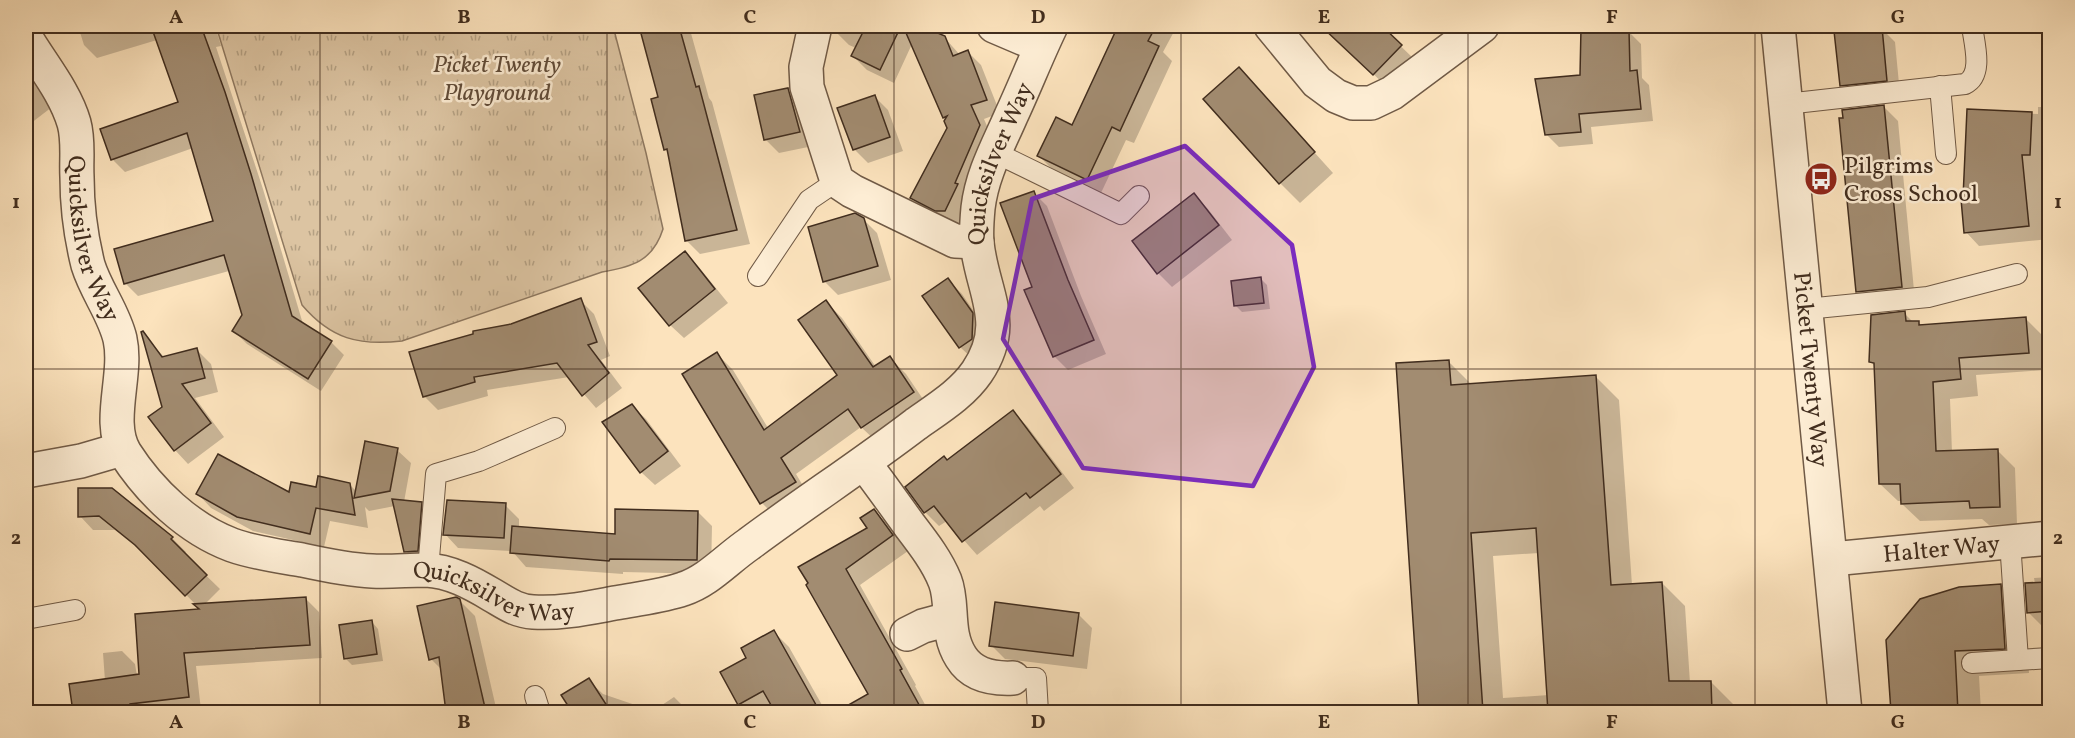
<svg xmlns="http://www.w3.org/2000/svg" width="2075" height="738" viewBox="0 0 2075 738" font-family="Vollkorn,serif">
<style>
.park{fill:url(#park-tufts);stroke:#8e7860;stroke-width:1.5}
.shadow{fill:#0003;fill-rule:evenodd}
.building{fill:#a28c71;stroke:#412d1e;stroke-width:1.5}
.lines{fill:none;stroke-linecap:round;stroke-linejoin:round}
.service-casing{stroke:#705a46;stroke-width:22}
.minor-casing{stroke:#705a46;stroke-width:36}
.service{stroke:#fdedd4;stroke-width:20}
.minor{stroke:#fdedd4;stroke-width:33}
.marked{fill:#7b2cbf;fill-opacity:0.2;stroke:#7b2cbf;stroke-width:4.5;stroke-linejoin:round}
.grid{fill:none;stroke:#412d1e;stroke-width:1.5;stroke-opacity:0.55}
.labels{text-anchor:middle;stroke-width:5;stroke-linejoin:round;paint-order:stroke}
.park-label{font-size:24px;font-style:italic;fill:#604b38;stroke:#fdedd4}
.street-label{font-size:24px;fill:#412d1e;stroke:#fdedd4}
.poi-label{font-size:24px;fill:#412d1e;stroke:#fdedd4;text-anchor:start}
.neatline{fill:none;stroke:#412d1e;stroke-width:2}
.grid-label{font-size:20px;text-anchor:middle;font-weight:bold;fill:#412d1e}
</style>
<defs>
<pattern id="park-tufts" width="24" height="20" patternUnits="userSpaceOnUse" patternTransform="scale(1.5)"><rect width="24" height="20" fill="#dcc4a2"/><path d="M3 7l-1-3M5 7V3M7 7l1-3M15 17l-1-3M17 17v-4M19 17l1-3" fill="none" stroke="#b4a083"/></pattern>
</defs>
<rect width="100%" height="100%" fill="#fce3bd"/>
<filter id="stains"><feTurbulence type="fractalNoise" baseFrequency=".00333" numOctaves="4"/><feColorMatrix values="0 0 0 0 .2 0 0 0 0 .09 0 0 0 0 .02 0 0 0 .5 -.17"/></filter>
<radialGradient id="worn" r=".72"><stop offset=".6" stop-color="#630" stop-opacity="0"/><stop offset="1" stop-color="#630" stop-opacity=".3"/></radialGradient>
<!-- park -->
<path class="park" d="M216,26H613L646,153L663,229C653,261 632,267 602,272L402,341C359,346 331,339 302,305Z"/>
<!-- shadow -->
<g class="shadow">
<polygon points="78,26 215,26 221,46 216,47 263,189 303,324 331,342 344,355 321,391 247,344 234,331 243,316 229,271 138,296 125,283 215,222 193,148 125,172 112,159 180,103 157,40 97,58 84,45"/>
<polygon points="637,26 692,26 689,26 709,98 712,102 750,244 700,254 686,240 669,152 666,149 660,98 642,31"/>
<polygon points="835,26 917,26 944,37 960,55 967,51 981,65 1000,113 984,119 993,140 971,199 959,224 951,224 926,212 912,198 949,129 947,120 912,44 894,83 867,70 853,56 856,48 849,45 835,31"/>
<polygon points="1120,26 1177,26 1163,52 1172,61 1134,143 1126,140 1101,193 1053,170 1039,156 1072,127"/>
<polygon points="1319,26 1380,26 1415,60 1388,88 1329,32 1327,33"/>
<polygon points="1881,28 1895,42 1900,94 1855,99 1841,85"/>
<polygon points="1628,31 1641,44 1642,78 1649,85 1653,121 1591,127 1593,144 1559,147 1546,134 1582,76"/>
<polygon points="1239,69 1333,173 1300,203 1280,183"/>
<polygon points="26,72 52,107 26,127"/>
<polygon points="788,90 802,104 813,146 779,153 765,139"/>
<polygon points="874,96 888,110 903,151 868,163 854,149"/>
<polygon points="1884,107 1898,121 1915,301 1871,305 1857,291"/>
<polygon points="2038,107 2050,107 2050,239 1979,246 1966,232 1965,200 1968,110 2038,114"/>
<polygon points="1033,192 1047,206 1081,296 1106,354 1068,370 1054,356 1034,288"/>
<polygon points="1194,195 1208,209 1232,240 1172,287 1158,273"/>
<polygon points="863,219 877,233 891,280 838,295 824,281"/>
<polygon points="684,253 698,266 728,303 684,338 670,325"/>
<polygon points="1260,278 1267,285 1270,309 1242,312 1235,305"/>
<polygon points="948,280 962,294 986,329 974,360 960,347"/>
<polygon points="580,300 594,314 610,356 601,360 622,388 596,408 569,377 487,390 488,396 438,410 424,396 511,326"/>
<polygon points="826,302 842,318 876,367 890,358 906,374 929,408 878,443 861,427 796,474 811,499 778,519 762,503 717,354 733,370 768,428 839,375"/>
<polygon points="1904,313 1914,323 1919,323 1923,326 2025,318 2043,336 2045,370 1976,375 1978,396 1950,399 1952,452 1997,450 2015,468 2017,524 1989,525 1982,519 1920,521 1902,504 1902,501 1898,501 1880,484 1875,366 1871,362"/>
<polygon points="143,334 165,358 197,350 211,364 218,392 195,398 224,437 188,464 175,450"/>
<path d="M1448,361L1472,385L1596,377L1619,400L1632,585L1662,583L1685,606L1690,683L1711,682L1734,705V712H1419L1397,365ZM1539,553L1549,695L1503,698L1493,556Z"/>
<polygon points="632,406 646,419 681,466 655,485 641,472"/>
<polygon points="1013,412 1027,426 1074,488 1044,511 1040,506 977,555 947,521 939,526 925,512 907,488 947,462"/>
<polygon points="397,450 411,463 404,502 421,503 435,517 420,565 406,551 395,506 369,511 365,507 368,528 330,521 324,547 253,531 211,508 198,494 290,495 349,484 357,492"/>
<polygon points="112,489 172,538 186,552 184,554 220,589 204,605 306,599 319,612 322,658 196,666 201,710 179,712 75,712 71,685 105,681 103,653 122,651 135,664 137,676 141,676 202,611 150,558 115,530 93,530 80,516"/>
<polygon points="505,505 519,519 519,528 616,536 698,512 712,526 711,574 623,572 623,574 526,567 512,551 458,548 445,534"/>
<polygon points="874,511 890,526 908,551 860,585 916,685 915,686 929,712 839,712 870,695 808,585 870,528"/>
<polygon points="2050,577 2050,626 2042,626 2028,612 2035,584 2034,578"/>
<polygon points="2000,586 2025,610 2029,673 1979,676 1981,712 1892,712 1888,641"/>
<polygon points="459,600 475,616 497,712 447,712 442,670 431,659"/>
<polygon points="1078,614 1092,628 1087,669 1005,659 991,645"/>
<polygon points="372,622 378,629 383,661 352,665 345,658"/>
<polygon points="774,632 789,647 826,712 777,712 775,708 767,712 748,712 739,704 748,658"/>
<polygon points="26,668 33,712 26,712"/>
<polygon points="588,680 603,694 653,711 674,697 689,712 574,712 563,696"/>
</g>
<!-- building -->
<g class="building">
<polygon points="151,26 201,26 225,92 251,174 292,316 332,341 308,379 232,331 242,315 224,255 124,284 114,249 213,221 187,133 111,160 100,129 178,102"/>
<polygon points="639,26 679,26 696,87 699,86 737,230 685,241 667,149 664,150 651,99 658,97"/>
<polygon points="866,26 901,26 880,70 851,56"/>
<polygon points="903,26 921,26 945,36 953,56 968,50 987,100 971,105 980,125 955,183 958,184 945,211 935,211 910,198 947,128 944,121 947,116 943,118"/>
<polygon points="1118,26 1156,26 1148,41 1159,46 1120,131 1112,127 1087,180 1037,156 1056,117 1072,125"/>
<polygon points="1321,26 1382,26 1402,45 1373,75"/>
<polygon points="1882,27 1887,81 1840,86 1834,31"/>
<polygon points="1581,28 1629,30 1630,71 1637,70 1641,109 1579,114 1581,132 1545,135 1535,79 1580,75"/>
<polygon points="1239,67 1315,152 1279,184 1203,99"/>
<polygon points="788,88 800,132 764,140 754,95"/>
<polygon points="875,95 890,137 853,150 837,108"/>
<polygon points="1884,105 1902,287 1856,292 1839,118 1843,118 1842,110"/>
<polygon points="1967,109 2032,112 2030,155 2022,155 2029,226 1964,233 1961,199 1963,198"/>
<polygon points="1034,191 1068,280 1094,340 1053,357 1024,290 1032,287 1000,203"/>
<polygon points="1194,193 1219,225 1157,274 1132,241"/>
<polygon points="855,213 864,218 878,266 823,282 808,227"/>
<polygon points="685,251 715,289 669,326 638,288"/>
<polygon points="1261,277 1264,303 1234,306 1231,281"/>
<polygon points="948,278 973,313 972,339 959,348 922,296"/>
<polygon points="581,298 597,342 588,345 609,373 582,396 557,363 474,377 475,382 423,397 409,352 473,334 473,331 511,324"/>
<polygon points="826,300 873,367 890,356 914,392 861,428 848,409 781,458 796,482 760,504 682,374 717,352 764,430 837,375 798,320"/>
<polygon points="1905,311 1906,321 1919,321 1919,325 2026,317 2029,353 1959,358 1961,379 1933,382 1936,451 1998,449 2000,507 1970,508 1969,501 1901,504 1900,484 1879,484 1874,363 1869,362 1871,315"/>
<polygon points="143,331 162,357 197,348 205,378 182,384 211,423 174,451 148,417 162,407 141,332"/>
<polygon points="1449,360 1451,385 1596,375 1611,585 1662,582 1669,681 1711,681 1712,712 1548,712 1536,528 1471,533 1483,712 1419,712 1396,363"/>
<polygon points="632,404 668,451 640,473 602,422"/>
<polygon points="1013,410 1061,474 1030,498 1026,493 962,542 934,506 924,513 905,487 944,456 947,460"/>
<polygon points="365,441 398,448 390,491 354,498"/>
<polygon points="218,454 289,492 291,482 316,487 318,476 350,483 355,515 316,508 310,534 237,517 196,494"/>
<polygon points="78,488 112,488 173,537 171,539 207,575 185,596 135,545 99,516 78,517"/>
<polygon points="392,499 422,502 418,551 404,552"/>
<polygon points="447,500 506,503 504,538 443,535"/>
<polygon points="615,509 698,511 697,560 610,559 609,561 510,553 512,526 615,534"/>
<polygon points="874,509 893,535 846,569 902,669 900,670 923,712 836,712 868,694 806,585 808,583 798,567 867,528 860,518"/>
<polygon points="2049,582 2049,611 2027,613 2025,583"/>
<polygon points="2001,584 2005,649 1955,651 1958,712 1891,712 1886,640 1920,599 1959,587"/>
<polygon points="306,597 310,645 184,653 189,697 130,704 130,709 107,712 73,712 69,684 139,674 135,614 199,609 193,604"/>
<polygon points="456,597 460,599 486,712 446,712 439,657 429,660 417,606"/>
<polygon points="995,602 1079,613 1073,656 989,646"/>
<polygon points="372,620 377,654 344,659 339,625"/>
<polygon points="774,630 820,712 775,712 763,691 738,705 720,672 746,658 741,648"/>
<polygon points="589,678 611,712 572,712 561,695"/>
</g>
<g class="lines">
<defs>
<g id="service">
<polyline points="1940,86 1946,154"/>
<path d="M1786,104L1965,84C1984,75 1974,43 1972,26"/>
<polyline points="994,152 1121,214 1139,196"/>
<polyline points="758,276 809,200 837,181"/>
<polyline points="1806,309 1928,297 2017,274"/>
<polyline points="428,570 436,474 479,461 555,428"/>
<polyline points="26,619 75,610"/>
<polyline points="2018,660 2050,658"/>
<polyline points="1972,663 2018,660 2010,541"/>
<polyline points="1013,678 1036,678 1038,712"/>
<polyline points="535,696 540,712"/>
</g>
<g id="minor">
<polyline points="815,26 806,67 807,87 837,181 852,191 955,241 977,242"/>
<polyline points="994,26 1041,46"/>
<polyline points="1271,26 1317,82 1336,96 1353,103 1371,103 1392,93 1482,26"/>
<path id="s1" d="M1778,26L1845,712"/>
<path id="s2" d="M26,38C42,65 65,92 74,123C79,141 76,159 77,177C77,205 81,237 88,265C96,291 114,313 120,339C128,375 106,422 125,453C150,492 189,529 232,545C254,553 279,556 302,560C325,565 349,570 372,571C390,572 408,570 426,570C450,571 472,583 492,595C506,603 516,611 533,612C562,614 592,607 621,602C642,598 663,596 683,589C708,581 727,559 749,544C804,503 861,466 916,424C937,409 962,394 977,372C1010,323 982,292 977,243C976,232 977,219 978,208C982,174 998,146 1011,116C1025,86 1037,55 1051,26"/>
<path d="M864,463C880,484 895,505 910,526C923,543 937,561 945,581C954,604 945,632 961,657C972,675 993,679 1013,678"/>
<polyline points="26,471 81,461 122,449"/>
<path id="s3" d="M1832,559L2050,538"/>
<polyline points="907,634 923,626 949,619"/>
</g>
</defs>
<!-- service casing -->
<use href="#service" class="service-casing"/>
<!-- minor casing -->
<use href="#minor" class="minor-casing"/>
<!-- service -->
<use href="#service" class="service"/>
<!-- minor -->
<use href="#minor" class="minor"/>
</g>
<!-- marked area -->
<path class="marked" d="M1185,146L1292,245L1314,367L1253,486L1083,468L1003,339L1032,199Z"/>
<!-- grid -->
<path class="grid" d="M320,26V712M607,26V712M894,26V712M1181,26V712M1468,26V712M1755,26V712M26,369H2050"/>
<!-- icons -->
<defs>
<symbol id="bus-disc" viewBox="-11 -11 22 22"><circle r="9.5" fill="#8f2418" stroke="#fdedd4"/><path d="M-5-6H5V4H4V6H2V4H-2V6H-4V4H-5ZM-3.5-4V0h7V-4ZM-3.5 1.2v1.5H-2V1.2ZM2 1.2v1.5H3.5V1.2Z" fill="#fff"/></symbol>
</defs>
<g fill-rule="evenodd">
<use href="#bus-disc" x="1802" y="160" width="38" height="38"/>
</g>
<g class="labels">
<!-- park labels -->
<g class="park-label">
<text x="497" y="72">Picket Twenty<tspan x="497" dy="28">Playground</tspan></text>
</g>
<!-- street labels -->
<g class="street-label">
<text dy="8" stroke="none"><textPath href="#s2" startOffset="1630">Quicksilver Way</textPath></text>
<text dy="8" stroke="none"><textPath href="#s2" startOffset="216">Quicksilver Way</textPath></text>
<text dy="8" stroke="none"><textPath href="#s1" startOffset="345">Picket Twenty Way</textPath></text>
<text dy="8" stroke="none"><textPath href="#s3" startOffset="110">Halter Way</textPath></text>
<text dy="8" stroke="none"><textPath href="#s2" startOffset="850">Quicksilver Way</textPath></text>
</g>
<!-- poi labels -->
<g class="poi-label">
<text x="1844" y="173">Pilgrims<tspan x="1844" dy="28">Cross School</tspan></text>
</g>
</g>
<!-- margin -->
<rect width="2075" height="738" fill="none" stroke="#fce3bd" stroke-width="66"/>
<rect x="33" y="33" width="2009" height="672" class="neatline"/>
<g class="grid-label">
<text x="176" y="23">A</text>
<text x="464" y="23">B</text>
<text x="750" y="23">C</text>
<text x="1038" y="23">D</text>
<text x="1324" y="23">E</text>
<text x="1612" y="23">F</text>
<text x="1898" y="23">G</text>
<text x="16" y="208">1</text>
<text x="2058" y="208">1</text>
<text x="16" y="544">2</text>
<text x="2058" y="544">2</text>
<text x="176" y="728">A</text>
<text x="464" y="728">B</text>
<text x="750" y="728">C</text>
<text x="1038" y="728">D</text>
<text x="1324" y="728">E</text>
<text x="1612" y="728">F</text>
<text x="1898" y="728">G</text>
</g>
<rect width="100%" height="100%" filter="url(#stains)"/>
<rect width="100%" height="100%" fill="url(#worn)"/>
</svg>
